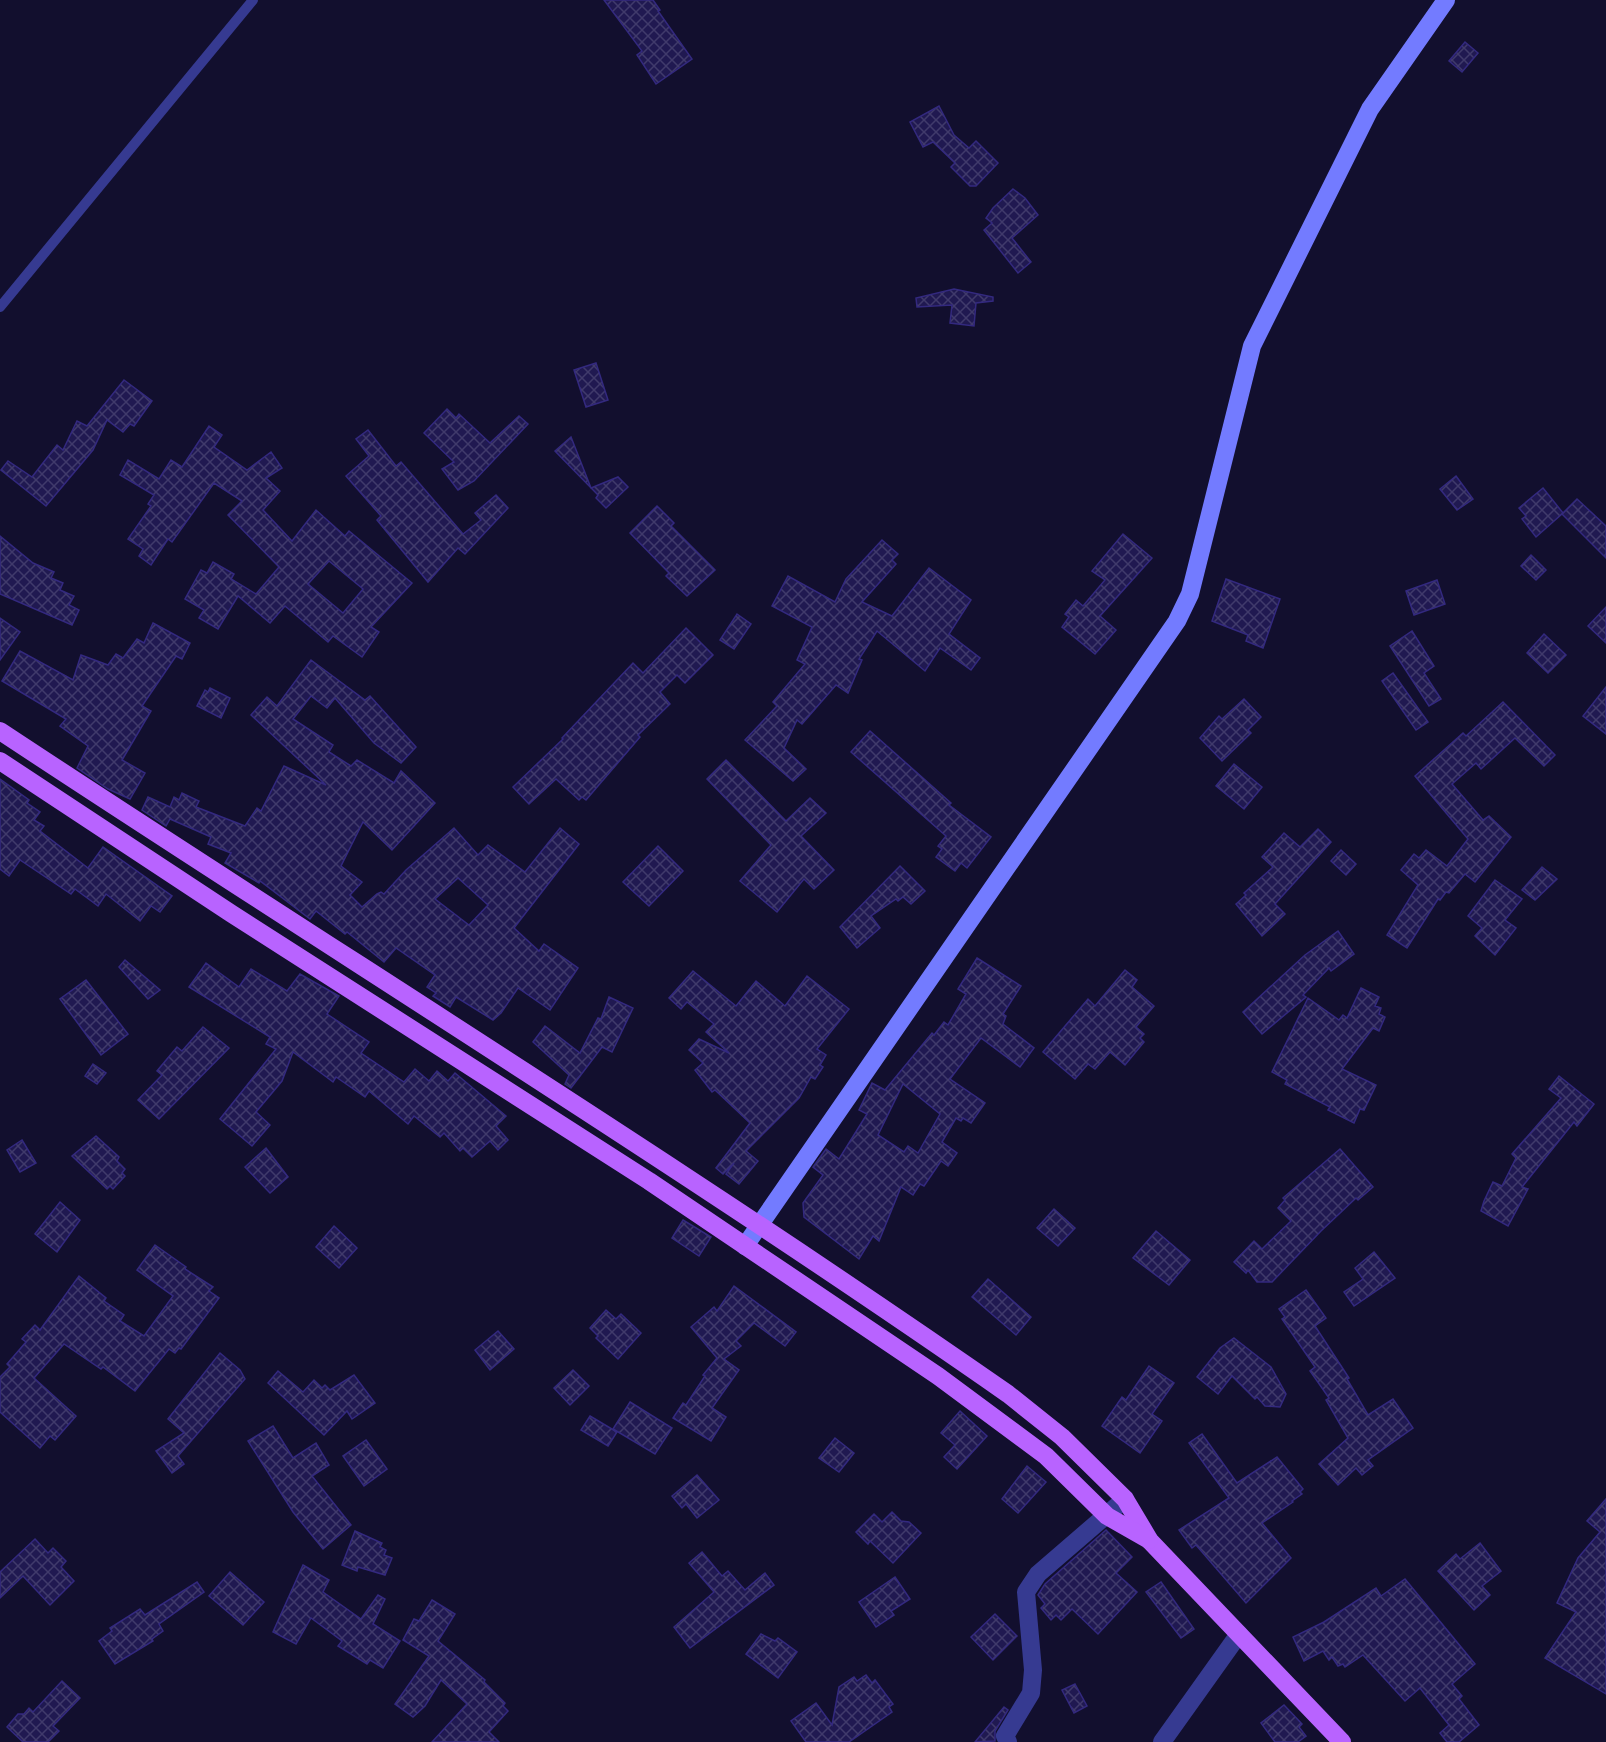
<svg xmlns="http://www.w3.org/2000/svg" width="1606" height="1742" viewBox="0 0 1606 1742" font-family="'Source Sans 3',sans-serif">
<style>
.building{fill:url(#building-cross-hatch);stroke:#33297f;stroke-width:1.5;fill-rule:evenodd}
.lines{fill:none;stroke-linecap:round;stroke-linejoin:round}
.lane{stroke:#363a91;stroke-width:10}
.street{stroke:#363a91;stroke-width:18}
.secondary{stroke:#737bff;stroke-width:18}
.primary{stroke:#b863ff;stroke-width:18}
</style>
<defs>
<pattern id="building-cross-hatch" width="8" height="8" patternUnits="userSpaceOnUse" patternTransform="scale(1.5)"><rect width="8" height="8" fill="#201951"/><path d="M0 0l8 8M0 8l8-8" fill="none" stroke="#403a6b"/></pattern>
</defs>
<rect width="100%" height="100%" fill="#120f2e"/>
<!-- building -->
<g class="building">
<polygon points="604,0 653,0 660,10 658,11 692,59 656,84 637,55 642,51"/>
<polygon points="1465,42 1478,53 1462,72 1449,61"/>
<polygon points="939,106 954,135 969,148 976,141 998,163 976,186 970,186 951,167 955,163 933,142 923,147 910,122"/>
<polygon points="1013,189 1025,198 1038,215 1012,238 1031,262 1018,273 984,230 992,223 986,218 993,208"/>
<polygon points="954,289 993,297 993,301 976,303 974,326 950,323 952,305 917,307 916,298"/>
<polygon points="596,363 608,400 586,407 574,370"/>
<polygon points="124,380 152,401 134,426 130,424 123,432 107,420 93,450 46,506 1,470 8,461 32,477 57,445 63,450 77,421 87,426"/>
<polygon points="447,409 456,418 459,414 490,443 519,416 528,424 474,481 458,490 442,469 454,462 424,433"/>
<path d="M209,426L222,435L214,447L247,470L271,452L282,468L266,478L280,491L263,510L292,541L316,510L345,536L349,531L412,583L371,627L379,632L362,657L333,636L328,642L285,606L270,623L238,596L218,629L199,618L204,610L185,599L201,570L207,573L213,562L234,574L231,579L256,594L279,567L228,515L242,501L214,483L172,542L168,539L151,565L139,556L143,549L128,539L151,506L148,504L154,495L120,475L128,460L159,479L171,460L182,467ZM329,561L363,589L343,613L308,584Z"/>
<polygon points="368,430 396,466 401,462 463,534 481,520 475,513 496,495 508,508 465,554 458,548 428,582 377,520 381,516 346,476 369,456 356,439"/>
<polygon points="571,437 591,488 618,477 628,487 606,508 596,498 598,495 555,451"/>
<polygon points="1456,476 1473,499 1457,510 1440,489"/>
<polygon points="1543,488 1563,513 1577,499 1606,526 1606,558 1562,514 1536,537 1522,519 1526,516 1519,508"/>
<polygon points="657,506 674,523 671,526 715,570 687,596 666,576 669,573 630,533"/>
<polygon points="1123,534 1152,558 1100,616 1116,630 1095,654 1062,627 1069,617 1065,614 1076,600 1083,606 1105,580 1092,571"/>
<polygon points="0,536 33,563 54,572 51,578 63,583 60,590 74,596 69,605 79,610 72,625 0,594"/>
<polygon points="882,540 898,554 892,560 896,564 862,602 892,616 929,568 971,600 949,634 980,658 971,670 940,648 925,671 877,631 859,659 862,660 848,693 836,685 802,724 797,720 784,748 806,769 793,781 745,740 777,706 773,702 805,664 797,660 812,627 772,606 788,576 835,602 846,579"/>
<polygon points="1531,555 1546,570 1536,580 1521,566"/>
<polygon points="1226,579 1280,599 1263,648 1246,641 1248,635 1212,621"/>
<polygon points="1437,580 1445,604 1414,615 1406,591"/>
<polygon points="1606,607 1606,643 1588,626"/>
<polygon points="737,614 751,624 734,649 720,640"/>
<polygon points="0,618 20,632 0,660"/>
<polygon points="153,623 190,643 182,659 176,656 142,706 151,711 122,760 145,773 130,799 108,789 77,768 88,746 60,726 66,719 2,681 20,651 73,680 81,655 108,665 116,654 123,658 137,639 144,643"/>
<polygon points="686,628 713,655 685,683 677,675 660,692 670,704 638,735 640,737 586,800 582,797 579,800 556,779 529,804 513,787 563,739 562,738 633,663 643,673"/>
<polygon points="1412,631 1434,666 1424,673 1441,699 1429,706 1390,646"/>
<polygon points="1544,634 1566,655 1548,673 1527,653"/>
<path d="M311,660L365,700L370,696L416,747L401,763L374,743L335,698L327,708L311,696L293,719L333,745L329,752L351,766L357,760L394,783L401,771L435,803L392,850L363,822L341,866L362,882L350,895L362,907L377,894L381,892L384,894L406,870L454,828L478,855L488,845L525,872L560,828L579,844L514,928L539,951L544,944L578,968L550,1010L518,988L501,1013L493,1020L456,997L450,1007L433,996L436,993L427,987L435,975L396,948L384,962L347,932L345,934L316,911L310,919L260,881L259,883L225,863L231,853L208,844L211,837L170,819L166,826L142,810L148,797L170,807L174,797L179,800L182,793L199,801L196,807L245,826L257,808L261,811L284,766L326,785L251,715L267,697L277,706ZM458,878L488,905L469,925L435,899Z"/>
<polygon points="1393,673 1428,722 1416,730 1382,681"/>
<polygon points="1606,687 1606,734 1583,716"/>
<polygon points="210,688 230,698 221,718 197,706 205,690 208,692"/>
<polygon points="1244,699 1261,717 1248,730 1251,733 1222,761 1200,738 1219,716 1222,719"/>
<polygon points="1503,702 1555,755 1544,766 1515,738 1481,769 1476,763 1452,784 1483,820 1489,816 1511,837 1475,882 1465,874 1449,893 1446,892 1440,900 1438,899 1407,948 1387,935 1418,885 1401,870 1414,854 1419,858 1426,850 1447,866 1468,839 1415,776 1463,733 1466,736"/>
<polygon points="870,731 951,803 949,805 991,837 967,868 961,863 955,871 936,857 942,849 938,846 946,836 851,752"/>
<polygon points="726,760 786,821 810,798 826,813 801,836 834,870 814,889 804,879 777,912 740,881 771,845 707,779"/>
<polygon points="1234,764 1262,787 1244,809 1216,786"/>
<polygon points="0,779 29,800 27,803 40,812 34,820 44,826 40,831 88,868 103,847 172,896 160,912 151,906 140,921 106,894 98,906 75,889 71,894 20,860 9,876 0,869"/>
<polygon points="1318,829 1331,842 1275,904 1285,914 1262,936 1236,904 1246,895 1244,893 1273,867 1262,857 1284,833 1300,847"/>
<polygon points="658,846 683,871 649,906 623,882"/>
<polygon points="1341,850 1356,864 1346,875 1331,861"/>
<polygon points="900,866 925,891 911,904 903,897 898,901 896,899 871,916 880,928 857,948 840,927"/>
<polygon points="1542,867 1557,879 1535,900 1522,890"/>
<polygon points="1495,880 1522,899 1505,920 1516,928 1495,955 1475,936 1482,928 1468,916"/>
<polygon points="1338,931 1354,954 1331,971 1329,968 1303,995 1306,997 1262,1034 1243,1012 1305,955"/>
<path d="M977,958L1021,986L1003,1014L1006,1016L1003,1024L1034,1048L1020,1067L981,1038L950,1079L985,1103L971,1123L963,1118L961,1121L956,1118L942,1142L957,1153L948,1166L941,1161L924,1186L920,1184L913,1195L901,1187L879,1241L873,1236L859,1259L804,1217L803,1203L823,1175L813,1167L826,1149L839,1159L867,1114L859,1110L872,1083L885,1090L932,1033L934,1035L944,1022L948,1025L966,994L958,989ZM903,1084L940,1114L918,1153L908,1146L904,1152L878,1135Z"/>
<polygon points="125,960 160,990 148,999 119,967"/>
<polygon points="206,963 239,987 251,969 287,991 300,974 339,996 327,1014 369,1042 361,1053 404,1082 415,1069 429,1081 437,1071 448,1081 455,1073 506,1116 496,1126 508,1140 498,1150 490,1141 472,1157 463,1148 460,1151 444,1133 440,1137 414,1116 408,1124 369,1091 365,1097 336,1077 333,1082 293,1052 282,1081 256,1112 270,1125 252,1146 220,1119 276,1049 266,1044 270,1037 189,987"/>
<polygon points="1125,970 1137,980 1132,987 1154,1006 1136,1027 1144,1034 1140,1038 1144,1042 1125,1065 1110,1052 1095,1069 1088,1064 1075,1079 1043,1052 1088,999 1095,1006"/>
<polygon points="693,971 736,1006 756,981 785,1006 807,976 849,1009 817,1049 826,1055 820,1065 823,1067 815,1079 811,1077 799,1098 746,1151 758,1161 739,1184 726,1174 734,1163 723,1174 716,1168 750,1123 715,1090 712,1092 695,1070 703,1063 689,1050 699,1039 729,1053 706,1032 714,1024 687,1002 681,1009 669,998"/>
<polygon points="86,980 128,1034 101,1055 60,999"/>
<polygon points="1361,988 1379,997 1375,1006 1381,1008 1379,1014 1385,1017 1379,1031 1373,1028 1342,1069 1376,1085 1364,1110 1360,1109 1354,1123 1328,1110 1330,1107 1285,1084 1287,1080 1272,1072 1308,998 1339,1020 1343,1015 1347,1018"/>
<polygon points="609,997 633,1008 612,1052 602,1047 571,1088 565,1084 569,1075 533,1042 545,1026 580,1053 598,1018 601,1019"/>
<polygon points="203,1027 229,1048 159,1119 138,1100 162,1075 157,1071 177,1047 182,1051"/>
<polygon points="93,1064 106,1073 97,1084 85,1076"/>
<polygon points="1559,1076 1594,1104 1577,1126 1574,1122 1522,1187 1528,1189 1508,1226 1481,1211 1484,1201 1493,1182 1502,1186 1516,1158 1512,1154 1561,1098 1549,1089"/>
<polygon points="96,1136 119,1157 117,1161 125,1169 122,1173 125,1176 113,1189 110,1186 107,1189 72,1156"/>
<polygon points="22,1140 36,1163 20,1172 7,1150"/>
<polygon points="266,1148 288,1177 270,1193 245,1167"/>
<polygon points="1340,1149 1373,1187 1358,1200 1356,1198 1321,1231 1272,1282 1257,1282 1248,1270 1246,1273 1234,1262 1254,1241 1262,1249 1291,1221 1278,1208 1285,1200 1283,1198"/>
<polygon points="60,1202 80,1220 57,1252 35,1234"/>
<polygon points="1054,1209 1075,1228 1058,1246 1037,1228"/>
<polygon points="683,1220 711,1237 699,1256 672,1238"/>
<polygon points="334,1226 357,1248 339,1268 316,1247"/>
<polygon points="1156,1231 1190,1260 1169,1285 1133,1258"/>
<polygon points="155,1245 186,1267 185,1269 213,1287 209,1291 219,1298 181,1349 179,1348 175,1353 169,1349 135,1391 103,1367 101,1369 64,1344 34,1378 76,1416 55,1440 50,1436 40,1448 0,1412 0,1377 10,1367 7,1364 26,1342 22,1339 35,1325 40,1330 79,1276 106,1298 104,1301 124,1315 120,1321 144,1336 173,1296 137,1270"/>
<polygon points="1374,1252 1395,1278 1354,1306 1344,1292 1363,1279 1355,1268"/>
<polygon points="988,1279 1031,1317 1016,1335 972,1297"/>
<polygon points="734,1286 796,1332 785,1346 754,1323 736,1341 741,1346 724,1359 739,1370 712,1408 726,1417 711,1441 673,1418 683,1403 686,1405 705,1376 703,1375 717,1358 691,1327 714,1307 717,1311"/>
<polygon points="1306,1290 1326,1318 1315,1326 1349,1378 1347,1379 1368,1415 1393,1399 1413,1428 1368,1460 1373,1466 1362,1475 1356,1468 1338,1485 1319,1464 1348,1438 1326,1400 1329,1398 1310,1371 1315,1367 1282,1319 1285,1317 1279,1309"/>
<polygon points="606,1310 616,1319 621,1314 641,1333 618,1359 596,1338 598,1336 590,1328"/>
<polygon points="498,1331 514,1349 490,1370 475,1350"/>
<polygon points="1234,1338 1271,1367 1286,1394 1280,1407 1265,1406 1257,1397 1255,1399 1232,1376 1218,1394 1197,1377 1220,1348"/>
<polygon points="220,1353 240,1370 245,1379 178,1456 184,1464 172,1473 156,1451 184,1433 168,1419"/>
<polygon points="1149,1366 1174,1383 1152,1414 1162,1421 1140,1453 1102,1426 1122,1397 1126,1400"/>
<polygon points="573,1370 589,1386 570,1405 554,1388"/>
<polygon points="278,1371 303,1392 314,1380 322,1388 325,1385 330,1390 354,1375 375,1403 352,1419 347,1411 324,1435 268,1383"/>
<polygon points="630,1402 672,1428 655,1454 613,1429"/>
<polygon points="960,1411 987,1436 957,1469 944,1457 955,1445 941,1433"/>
<polygon points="590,1416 617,1432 608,1446 581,1430"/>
<polygon points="273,1426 293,1458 316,1443 329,1465 312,1476 351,1525 323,1549 293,1512 248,1441"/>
<polygon points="1202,1434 1237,1483 1277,1457 1303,1489 1300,1492 1302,1494 1292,1501 1293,1502 1262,1523 1291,1558 1246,1603 1196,1545 1192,1548 1179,1530 1229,1498 1189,1443"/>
<polygon points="835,1438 854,1453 839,1472 819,1458"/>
<polygon points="366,1440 387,1469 364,1486 343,1456"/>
<polygon points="1027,1466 1046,1482 1018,1513 1002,1499"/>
<polygon points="697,1475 719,1500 697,1518 686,1504 682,1508 672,1496"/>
<polygon points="1606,1499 1606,1694 1545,1658 1576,1612 1557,1603 1578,1558 1600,1532 1587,1521"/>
<polygon points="892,1512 901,1521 909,1522 921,1533 893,1563 870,1541 868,1544 856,1532 874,1514 882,1522"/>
<polygon points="1106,1530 1132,1557 1116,1573 1137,1592 1098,1634 1072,1609 1061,1620 1056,1615 1051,1620 1041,1608 1045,1604 1038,1595 1045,1584"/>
<polygon points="355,1531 382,1543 380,1547 386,1550 384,1555 392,1558 385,1575 358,1567 357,1571 342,1565"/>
<polygon points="35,1539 48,1553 53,1548 66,1561 61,1567 74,1581 50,1605 23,1576 0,1598 0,1572"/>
<polygon points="1480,1543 1501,1571 1482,1586 1490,1595 1474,1610 1438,1571 1456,1554 1460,1559"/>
<polygon points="702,1552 722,1576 728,1571 745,1590 765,1573 774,1585 690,1648 674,1627 714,1592 689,1563"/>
<polygon points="303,1565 329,1580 323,1592 361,1619 378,1595 385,1599 373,1624 400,1641 383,1668 370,1660 367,1664 338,1646 342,1641 311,1618 296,1644 273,1632"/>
<polygon points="230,1572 264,1602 243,1625 209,1596"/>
<polygon points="895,1577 910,1599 891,1611 894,1615 876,1627 859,1602"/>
<polygon points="1405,1579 1475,1664 1452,1684 1462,1696 1459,1699 1479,1725 1459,1742 1447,1742 1440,1733 1449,1725 1420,1688 1405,1701 1363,1655 1345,1667 1343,1664 1338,1666 1332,1657 1329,1660 1323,1651 1304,1661 1293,1637 1324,1622 1376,1588 1381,1596"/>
<polygon points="197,1582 204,1592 159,1624 163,1631 152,1639 153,1641 115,1664 99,1641 112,1631 110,1628 140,1609 145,1615"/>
<polygon points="1161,1582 1194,1629 1181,1638 1146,1592"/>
<polygon points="432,1600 455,1614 438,1641 485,1680 484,1682 505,1703 503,1706 508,1711 489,1732 499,1742 432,1742 467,1704 441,1680 425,1706 413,1717 395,1704 429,1656 403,1640 414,1619 419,1621"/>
<polygon points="995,1614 1017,1636 993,1660 971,1637"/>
<polygon points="761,1634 775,1641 778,1638 797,1652 778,1678 746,1654"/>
<polygon points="866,1675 872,1683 875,1680 893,1704 889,1707 892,1712 849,1742 806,1742 791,1721 816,1703 832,1725 839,1687 854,1677 857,1681"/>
<polygon points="62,1681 80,1698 53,1726 59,1731 48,1742 23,1742 7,1727 18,1714 24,1714 29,1708 33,1712"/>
<polygon points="1075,1684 1087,1706 1074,1713 1062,1690"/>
<polygon points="1284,1705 1302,1724 1299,1727 1306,1736 1298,1742 1275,1742 1261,1723"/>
<polygon points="1004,1707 1008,1710 995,1731 995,1741 975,1742"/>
</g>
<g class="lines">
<!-- lane -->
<polyline class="lane" points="0,307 253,0"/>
<!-- street -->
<g class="street">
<polyline points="1008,1742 1005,1736 1031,1693 1033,1670 1026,1592 1038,1574 1125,1499"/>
<polyline points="1162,1742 1239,1634"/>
</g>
<!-- secondary -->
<polyline class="secondary" points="745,1246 1177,621 1190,594 1252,346 1370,109 1446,0"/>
<!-- primary -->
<g class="primary">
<path d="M0,731C336,953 678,1164 1008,1394L1062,1437L1125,1499L1150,1541L1342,1742"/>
<polyline points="0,761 232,914 649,1181 938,1376 1046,1456 1107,1516 1149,1540"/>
</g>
</g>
</svg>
